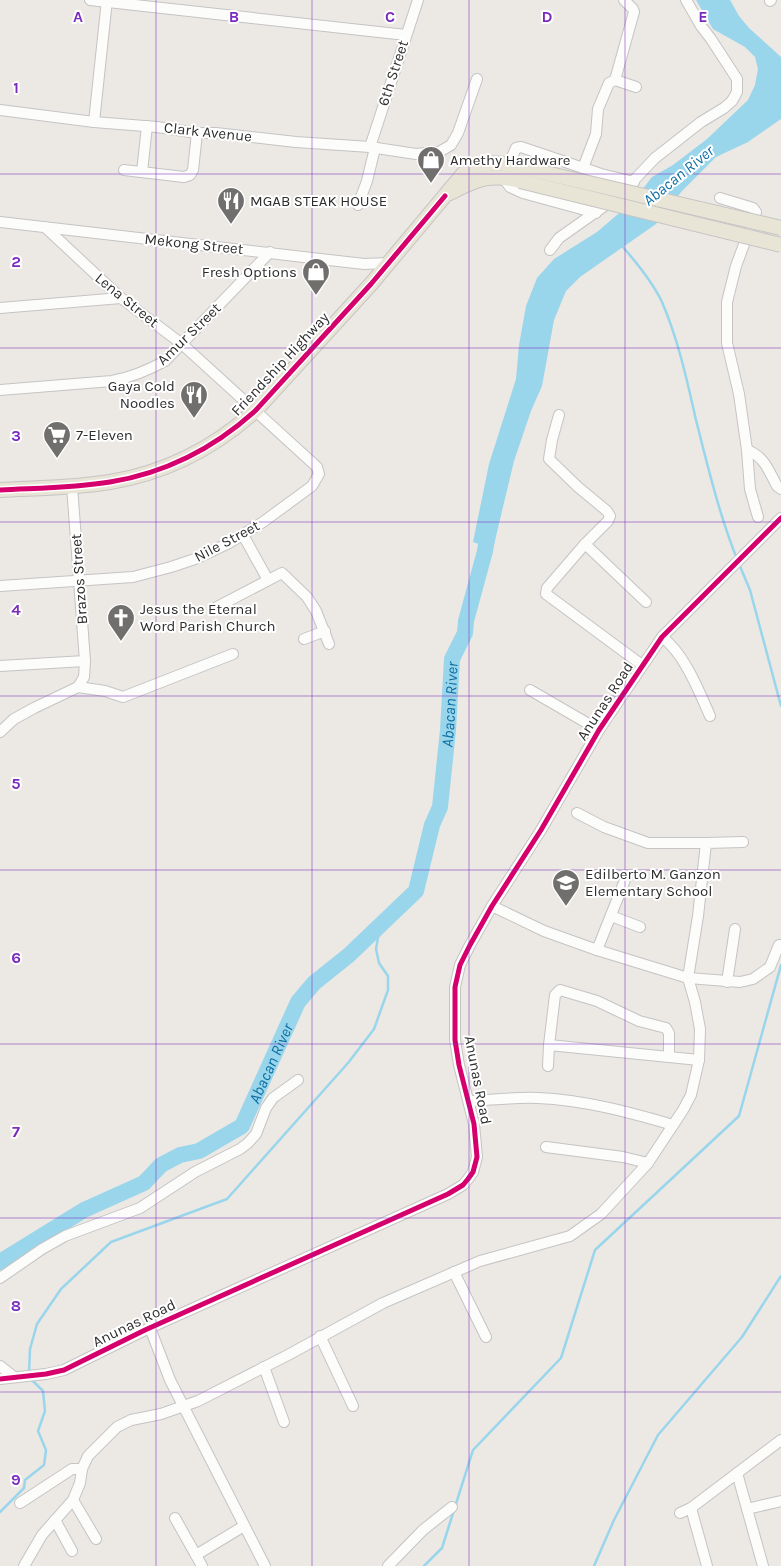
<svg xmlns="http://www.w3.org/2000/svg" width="781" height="1566" viewBox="0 0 781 1566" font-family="Karla,sans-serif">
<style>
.water{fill:#99d6ec}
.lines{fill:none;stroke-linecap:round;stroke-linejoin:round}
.stream{stroke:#99d6ec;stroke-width:2.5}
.river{stroke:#99d6ec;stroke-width:16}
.minor-casing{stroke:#c5c4c5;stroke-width:12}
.major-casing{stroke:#c6c5c4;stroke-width:16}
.minor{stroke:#fcfcfb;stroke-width:10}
.major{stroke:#e8e4d6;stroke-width:14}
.major-bridge-casing{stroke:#c6c5c4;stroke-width:16;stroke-linecap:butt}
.major-bridge{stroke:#e8e4d6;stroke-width:14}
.cycleway-casing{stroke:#fff;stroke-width:8}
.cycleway{stroke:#d6006c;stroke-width:5}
.grid{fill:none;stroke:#7b2cbf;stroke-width:1;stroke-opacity:0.55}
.labels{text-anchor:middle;stroke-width:4;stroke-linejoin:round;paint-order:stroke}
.street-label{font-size:15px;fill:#2e2e2e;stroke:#fff}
.poi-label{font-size:15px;fill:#2e2e2e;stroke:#fff;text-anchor:start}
.water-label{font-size:16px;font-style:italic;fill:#0d6fa3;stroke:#fff}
.grid-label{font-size:16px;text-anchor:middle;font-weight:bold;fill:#7b2cbf;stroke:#fff;stroke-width:4;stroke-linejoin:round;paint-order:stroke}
</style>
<rect width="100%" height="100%" fill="#ece8e4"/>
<!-- water -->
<polygon class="water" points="696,0 730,0 739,16 749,28 781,57 781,119 748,142 716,157 682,191 656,224 580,277 566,291 554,320 542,386 531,411 514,461 493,549 473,542 489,464 516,379 519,345 526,306 537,278 554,259 597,232 618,214 635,199 652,177 673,165 707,139 748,100 755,85 758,69 755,57 745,47 713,29"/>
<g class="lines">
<!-- stream -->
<g class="stream">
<path d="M622,246C637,263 652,281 662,302C678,339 687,380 696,420C708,467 719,514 737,559"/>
<polyline points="739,564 750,590 781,706"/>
<polyline points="29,1373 30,1349 37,1324 61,1289 111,1242 227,1199 348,1063 374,1029 388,990 388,976 379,963 376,949 380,926"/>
<polyline points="0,1512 24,1488 25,1480 44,1465 46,1450 38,1431 45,1411 43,1391 30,1378"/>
<polyline points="424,1566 442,1548 473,1450 561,1358 595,1250 739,1116 781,965"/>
<polyline points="594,1566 614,1520 658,1435 742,1337 781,1276"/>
</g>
<!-- river -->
<path class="river" id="s1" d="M0,1262L84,1210L144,1183L161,1165L180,1155L199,1151L242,1126L298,1002L314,983L349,955L416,891L432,825L440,807L448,730L452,659L465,633L466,621L485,551L489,525"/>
<defs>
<g id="minor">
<polyline points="90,0 406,35"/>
<polyline points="770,1 771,0"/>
<polyline points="615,80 634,12 633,9 624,0"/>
<polyline points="0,110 94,122 157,127 197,133 216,133 296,142 370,147 416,154 439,152 451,145 458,133 477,79"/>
<polyline points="94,122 107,0"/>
<polyline points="370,147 418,0"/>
<polyline points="509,164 516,148 521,147 601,174 634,182"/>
<polyline points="583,168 596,134 598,109 609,83 615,80 636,87"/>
<polyline points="124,170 184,177 190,175 193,170 197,133"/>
<polyline points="142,172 147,126"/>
<polyline points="502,176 510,187 523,193 596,213"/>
<polyline points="720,198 753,208 756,212 736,266 727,302 727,343 739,394 747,450 750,489 758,517"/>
<polyline points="358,205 367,181 375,148"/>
<polyline points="0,222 364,264 389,263"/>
<polyline points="550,250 559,238 620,195 655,158 701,122 724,108 732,101 737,92 737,79 711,39 701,26 686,0"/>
<polyline points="0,308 121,298"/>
<path d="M0,390L112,381C132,377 147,371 165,361L270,252"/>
<polyline points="559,415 552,440 549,459 578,487 607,511 610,516 608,521 585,544 547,588 546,594 642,665"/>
<path d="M747,450C765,457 768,470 777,486L781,489"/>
<polyline points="243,535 268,580"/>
<polyline points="585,544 646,602"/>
<polyline points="0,586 133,577 171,567 195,559 229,543 263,522 312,486 319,474 317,467 182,344 121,298 45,227"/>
<polyline points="215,608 282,573 307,597 316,611 329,644"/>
<path d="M662,637C684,653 699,691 710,716"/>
<polyline points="304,639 325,631"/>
<polyline points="0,666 85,661"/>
<polyline points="78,687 105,691 123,697 233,654"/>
<polyline points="530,690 599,730"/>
<polyline points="0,732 14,719 34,708 78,687 84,677 85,661 72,486"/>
<polyline points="577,813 604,827 648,843 706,843"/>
<polyline points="492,906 544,931 597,950 688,978 740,982 753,979 770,967 779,945"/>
<polyline points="611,916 640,927"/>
<polyline points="597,950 625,880"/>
<polyline points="727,982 735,929"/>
<polyline points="549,1045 555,995 560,990 597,1001 639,1021 666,1028 669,1033 669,1057"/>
<polyline points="548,1066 549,1045 699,1060"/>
<path d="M469,1101C491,1100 515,1097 538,1098C584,1100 629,1112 673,1125"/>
<polyline points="546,1147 623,1157 648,1163"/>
<polyline points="454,1272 486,1337"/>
<polyline points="0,1278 42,1249 65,1236 140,1208 195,1172 240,1149 248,1143 256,1134 266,1108 273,1098 298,1080"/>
<polyline points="150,1328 170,1380 265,1566"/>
<polyline points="320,1336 353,1406"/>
<polyline points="0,1366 14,1377"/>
<polyline points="264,1367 284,1422"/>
<polyline points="0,1379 46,1374 64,1370 145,1330 448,1194 463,1185 468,1179 473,1172 477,1157 474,1124 459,1065 455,1040 455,987 460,965 470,945 492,906 541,830 599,730 662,637 781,518"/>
<polyline points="737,1473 763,1566"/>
<polyline points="73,1500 96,1539"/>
<polyline points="20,1503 72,1469 82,1469"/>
<polyline points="691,1508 707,1566"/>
<polyline points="747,1509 781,1501"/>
<polyline points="680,1513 691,1508 781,1440"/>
<polyline points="175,1518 202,1566"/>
<polyline points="55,1520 72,1551"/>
<polyline points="196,1555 244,1526"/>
<polyline points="24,1566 42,1535 73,1500 80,1483 82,1469 88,1456 117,1427 131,1420 161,1414 198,1401 288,1355 383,1303 480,1261 570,1236 601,1214 648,1163 683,1110 691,1095 699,1060 700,1029 695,1002 688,978 698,916 706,843 743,842"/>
<polyline points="388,1566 423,1530 452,1507"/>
</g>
<g id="major">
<path d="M450,193C477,179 490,173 520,181"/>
<path d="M0,490C37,488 74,488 110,482C165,473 214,448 255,411L371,284L463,174C481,161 499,162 520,167"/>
</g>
</defs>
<!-- minor casing -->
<use href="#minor" class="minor-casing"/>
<!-- major casing -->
<use href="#major" class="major-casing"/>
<!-- minor -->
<use href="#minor" class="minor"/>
<!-- major -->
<use href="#major" class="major"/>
<defs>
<g id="major-bridge">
<polyline points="520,167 781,228"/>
<polyline points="520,181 781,245"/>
</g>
</defs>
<!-- major-bridge casing -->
<use href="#major-bridge" class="major-bridge-casing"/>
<!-- major-bridge -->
<use href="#major-bridge" class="major-bridge"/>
<defs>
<g id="cycleway">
<path d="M0,490C37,488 74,488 110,482C165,473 214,448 255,411L371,284L445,196"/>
<polyline points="0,1379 46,1374 64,1370 145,1330 448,1194 463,1185 468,1179 473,1172 477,1157 474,1124 459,1065 455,1040 455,987 460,965 470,945 492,906 541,830 599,730 662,637 781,518"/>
</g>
</defs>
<!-- cycleway casing -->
<use href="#cycleway" class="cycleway-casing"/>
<!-- cycleway -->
<use href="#cycleway" class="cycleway"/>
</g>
<!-- grid -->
<path class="grid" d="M156,0V1566M312,0V1566M469,0V1566M625,0V1566M0,174H781M0,348H781M0,522H781M0,696H781M0,870H781M0,1044H781M0,1218H781M0,1392H781"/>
<!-- icons -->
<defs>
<symbol id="shop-pin" viewBox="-11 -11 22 30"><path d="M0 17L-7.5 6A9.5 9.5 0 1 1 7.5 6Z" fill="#706f6e" stroke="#fff"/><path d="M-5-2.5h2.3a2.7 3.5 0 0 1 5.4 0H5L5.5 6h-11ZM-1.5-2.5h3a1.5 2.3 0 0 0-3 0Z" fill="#fff"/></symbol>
<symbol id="restaurant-pin" viewBox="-11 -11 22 30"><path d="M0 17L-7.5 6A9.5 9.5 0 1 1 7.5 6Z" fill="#706f6e" stroke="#fff"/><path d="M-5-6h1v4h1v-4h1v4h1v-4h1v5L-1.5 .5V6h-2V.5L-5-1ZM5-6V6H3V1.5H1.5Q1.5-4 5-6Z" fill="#fff"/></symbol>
<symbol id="supermarket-pin" viewBox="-11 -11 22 30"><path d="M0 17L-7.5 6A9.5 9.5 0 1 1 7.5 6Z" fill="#706f6e" stroke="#fff"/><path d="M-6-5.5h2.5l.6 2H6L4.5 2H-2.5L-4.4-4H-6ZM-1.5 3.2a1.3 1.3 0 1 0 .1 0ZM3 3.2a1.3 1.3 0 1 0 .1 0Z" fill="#fff"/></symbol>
<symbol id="church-pin" viewBox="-11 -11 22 30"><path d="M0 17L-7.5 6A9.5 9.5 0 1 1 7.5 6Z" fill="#706f6e" stroke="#fff"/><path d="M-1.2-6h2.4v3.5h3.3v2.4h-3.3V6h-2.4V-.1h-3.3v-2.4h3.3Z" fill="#fff"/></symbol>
<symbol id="school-pin" viewBox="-11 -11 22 30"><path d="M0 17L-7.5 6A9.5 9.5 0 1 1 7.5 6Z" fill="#706f6e" stroke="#fff"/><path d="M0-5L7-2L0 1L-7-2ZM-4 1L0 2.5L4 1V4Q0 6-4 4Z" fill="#fff"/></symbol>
</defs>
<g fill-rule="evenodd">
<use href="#shop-pin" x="415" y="144" width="32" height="43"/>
<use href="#restaurant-pin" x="215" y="185" width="32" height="43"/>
<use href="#shop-pin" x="300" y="256" width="32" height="43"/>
<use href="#restaurant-pin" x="178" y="379" width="32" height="43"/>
<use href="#supermarket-pin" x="41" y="419" width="32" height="43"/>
<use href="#church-pin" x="105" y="602" width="32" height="43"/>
<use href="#school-pin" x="550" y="867" width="32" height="43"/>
</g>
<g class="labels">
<!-- street labels -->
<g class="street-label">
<text transform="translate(393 73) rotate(-72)" y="5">6th Street</text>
<text transform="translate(208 132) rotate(6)" y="5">Clark Avenue</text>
<text transform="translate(194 244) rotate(6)" y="5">Mekong Street</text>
<text transform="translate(127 300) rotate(39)" y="5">Lena Street</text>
<text transform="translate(189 334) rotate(-44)" y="5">Amur Street</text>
<text transform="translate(280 364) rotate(-47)" y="5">Friendship Highway</text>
<text transform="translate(227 541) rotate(-28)" y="5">Nile Street</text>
<text transform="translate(79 579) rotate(-94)" y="5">Brazos Street</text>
<text transform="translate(605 701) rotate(-57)" y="5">Anunas Road</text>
<text transform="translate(478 1080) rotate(79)" y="5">Anunas Road</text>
<text transform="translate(134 1323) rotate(-26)" y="5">Anunas Road</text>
</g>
<!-- poi labels -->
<g class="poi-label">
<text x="450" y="165">Amethy Hardware</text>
<text x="250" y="206">MGAB STEAK HOUSE</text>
<text x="297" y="277" text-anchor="end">Fresh Options</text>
<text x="175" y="391" text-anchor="end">Gaya Cold<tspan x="175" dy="17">Noodles</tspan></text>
<text x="76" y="440">7-Eleven</text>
<text x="140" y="614">Jesus the Eternal<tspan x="140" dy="17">Word Parish Church</tspan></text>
<text x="585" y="879">Edilberto M. Ganzon<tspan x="585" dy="17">Elementary School</tspan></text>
</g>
<!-- water labels -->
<g class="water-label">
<text transform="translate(678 175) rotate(-39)" y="6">Abacan River</text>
<text dy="6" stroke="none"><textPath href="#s1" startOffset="769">Abacan River</textPath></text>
<text dy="6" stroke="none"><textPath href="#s1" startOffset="349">Abacan River</textPath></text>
</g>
</g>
<g class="grid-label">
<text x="78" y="22">A</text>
<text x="234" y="22">B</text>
<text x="390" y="22">C</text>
<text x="547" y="22">D</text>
<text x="703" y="22">E</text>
<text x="16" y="93">1</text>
<text x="16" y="267">2</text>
<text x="16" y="441">3</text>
<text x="16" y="615">4</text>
<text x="16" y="789">5</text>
<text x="16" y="963">6</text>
<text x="16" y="1137">7</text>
<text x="16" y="1311">8</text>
<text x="16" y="1485">9</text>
</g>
</svg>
